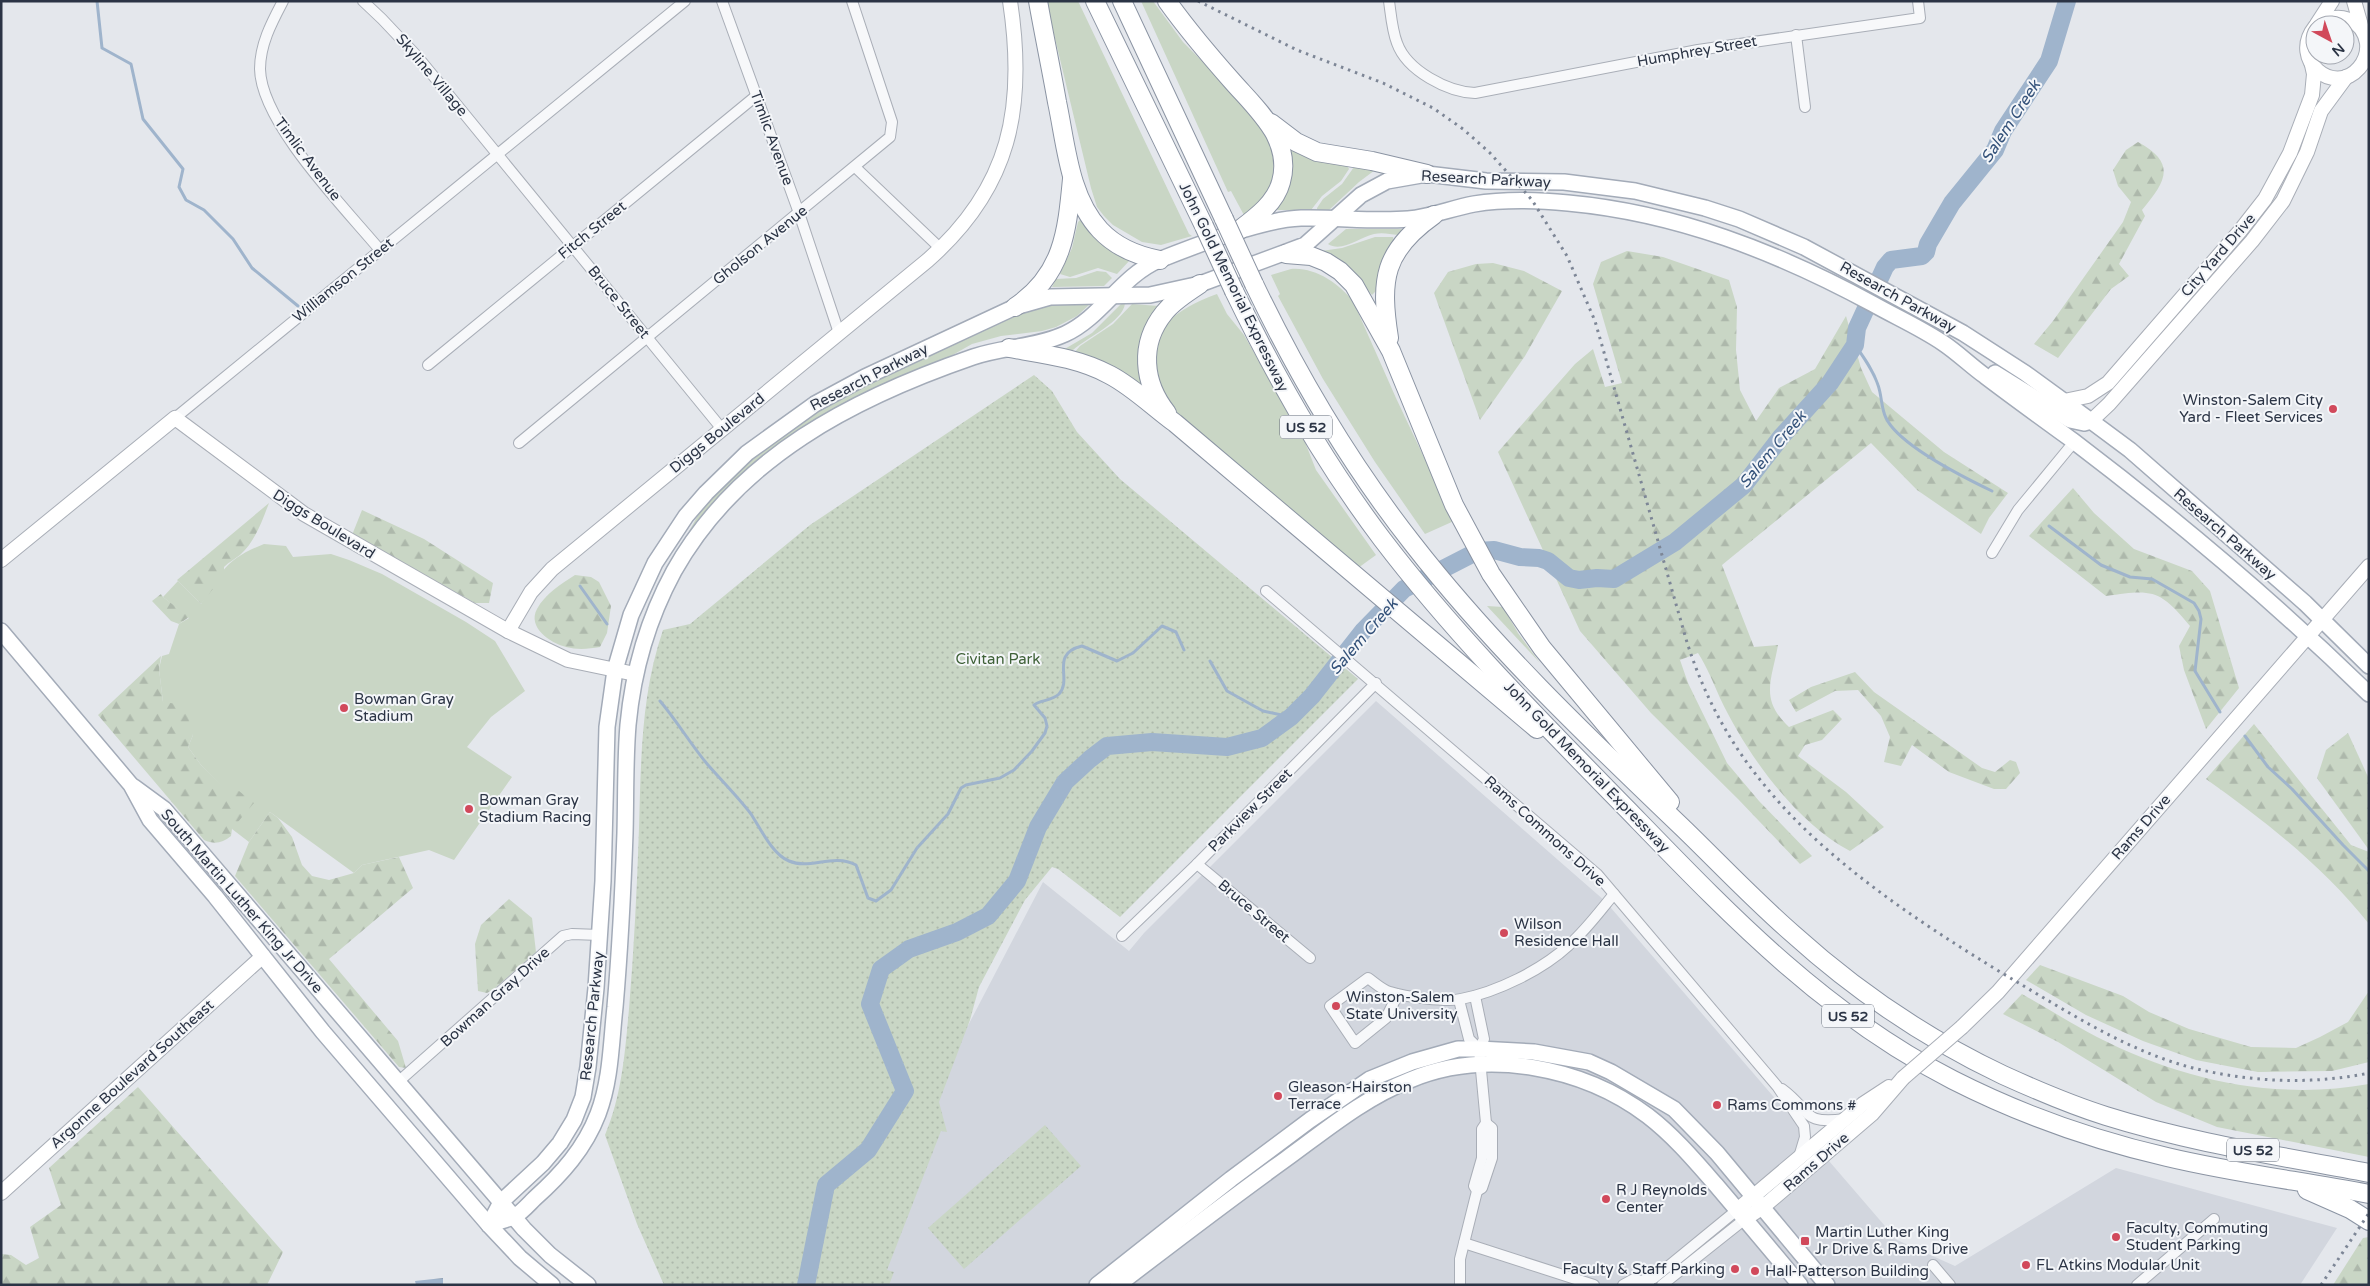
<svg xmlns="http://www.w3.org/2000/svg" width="2370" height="1286" viewBox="0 0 2370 1286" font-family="'Varela Round',sans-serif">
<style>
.built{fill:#d2d6de}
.grass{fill:#c9d6c5}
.forest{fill:url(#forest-firs)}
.park{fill:url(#park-dots)}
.water{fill:url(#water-rules)}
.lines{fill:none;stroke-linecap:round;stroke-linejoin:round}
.stream{stroke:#9fb4cc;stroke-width:3}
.river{stroke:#9fb4cc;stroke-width:18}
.street-casing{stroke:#a9aeb7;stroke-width:12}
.secondary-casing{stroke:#a9aeb7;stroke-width:16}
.primary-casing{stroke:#a3abb8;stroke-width:18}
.highway-casing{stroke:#8b94a3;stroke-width:20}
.street{stroke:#f7f8fa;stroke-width:10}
.secondary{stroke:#fff;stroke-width:14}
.primary{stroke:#fff;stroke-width:15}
.highway{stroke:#fff;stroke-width:18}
.rail{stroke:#7d8696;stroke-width:3;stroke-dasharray:2.5 5;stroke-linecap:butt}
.secondary-bridge-casing{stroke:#a9aeb7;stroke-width:16;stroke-linecap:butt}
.highway-bridge-casing{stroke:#8b94a3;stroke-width:20;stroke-linecap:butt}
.secondary-bridge{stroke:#fff;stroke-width:14}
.highway-bridge{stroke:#fff;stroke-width:18}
.poi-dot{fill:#d1495b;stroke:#f4f6f9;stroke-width:2}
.labels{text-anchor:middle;stroke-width:4;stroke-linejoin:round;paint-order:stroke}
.shield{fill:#f4f6f9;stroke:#676e7b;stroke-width:1}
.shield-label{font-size:14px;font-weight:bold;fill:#2b3445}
.street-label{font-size:15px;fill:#2b3445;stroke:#f4f6f9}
.poi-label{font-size:15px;fill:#2b3445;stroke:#f4f6f9;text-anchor:start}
.park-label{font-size:15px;fill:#3f6138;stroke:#f4f6f9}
.water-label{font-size:16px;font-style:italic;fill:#34527a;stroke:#f4f6f9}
</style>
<defs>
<pattern id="forest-firs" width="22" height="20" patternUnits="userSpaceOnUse" patternTransform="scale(1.25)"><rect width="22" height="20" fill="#c9d6c5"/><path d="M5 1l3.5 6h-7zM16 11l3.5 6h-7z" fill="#adb8ab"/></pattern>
<pattern id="park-dots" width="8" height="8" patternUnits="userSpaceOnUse" patternTransform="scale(1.25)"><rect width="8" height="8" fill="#c9d6c5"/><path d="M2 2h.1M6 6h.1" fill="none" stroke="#adb8ab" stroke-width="1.8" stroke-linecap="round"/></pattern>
<pattern id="water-rules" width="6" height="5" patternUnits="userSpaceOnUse" patternTransform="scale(1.25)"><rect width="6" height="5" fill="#9fb4cc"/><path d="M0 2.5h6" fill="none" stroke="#8293a7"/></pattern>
</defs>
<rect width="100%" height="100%" fill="#e4e7ec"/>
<!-- built -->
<polygon class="built" points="1376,701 1605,901 1897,1240 1955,1266 2116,1168 2337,1228 2300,1285 868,1285 950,1060 1043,882 1129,951 1144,933"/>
<!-- grass -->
<g class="grass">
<polygon points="1046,1 1078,1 1189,234 1192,236 1161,245 1142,242 1113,225 1104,216 1097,207 1091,188"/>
<path d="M1141,1H1153L1183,42L1211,70L1264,130C1289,168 1274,189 1245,217L1231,191L1228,192Z"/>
<polygon points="1288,147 1347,165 1349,169 1341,181 1322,196 1311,210 1277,210 1281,200"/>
<polygon points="1354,167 1375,170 1359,182 1329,210 1317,211 1317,208 1323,199 1342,184"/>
<polygon points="1081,219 1130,260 1117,274 1098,268 1070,277 1060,274 1072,248 1078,222"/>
<path d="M1346,229H1401L1402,230L1398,235C1390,234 1382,232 1374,234C1360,237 1342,253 1328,244Z"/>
<polygon points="1375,237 1393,237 1394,241 1379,276 1376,291 1372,295 1351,270 1321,251 1342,248"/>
<path d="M1291,269C1315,267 1338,283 1353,301L1396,398L1454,521L1425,534L1375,462L1323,379L1278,296L1280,294L1271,275Z"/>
<polygon points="1097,271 1106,272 1112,278 1104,286 1052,287 1056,279 1076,278"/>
<path d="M1217,294L1227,314L1244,335L1305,442L1316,470L1376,555L1358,568L1179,415C1163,400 1156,388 1155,365C1155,359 1154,352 1154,346C1157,320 1196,301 1217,294Z"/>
<polygon points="1091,303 1077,316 1056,327 1042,331 1001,336 972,344 935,365 834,411 691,538 687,535 703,506 749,460 820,409 864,385 1023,312 1059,304"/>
<path d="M1125,303C1124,322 1083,339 1070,353L1063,350L1092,333L1121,304Z"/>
<polygon points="1132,304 1159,306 1148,394 1074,353 1080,346 1113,324"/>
<path d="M264,544L286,546L293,557L331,554L349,560L382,574L466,622L495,641L525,691L491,717L467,747L512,777L454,860L429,850L362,865L354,873L270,812L249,842L232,829L239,792L229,793L201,765L188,747L193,735L163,702L159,669L162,656L169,654L179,624L189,618L163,597L178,581L201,604C222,571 226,559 264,544Z"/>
<polygon points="1487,606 1503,607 1518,633 1540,663"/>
</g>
<!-- forest -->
<g class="forest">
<path d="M2138,142C2178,164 2165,182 2142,210L2145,216L2119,264L2129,276L2111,289L2058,358L2034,344L2053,321L2123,222L2131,202L2118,186L2113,170L2126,150Z"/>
<path d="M1627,251L1663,257L1729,280L1737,307L1736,350L1740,390L1756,421L1779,388L1815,369L1846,316L1861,368L1872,392L1944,452L2008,493L1989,518L1981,534L1917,490L1871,443L1722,565L1754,647L1778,645C1772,680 1759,699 1789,727L1833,710L1842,719L1822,740L1805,745L1798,756L1846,792L1884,827L1850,851C1795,822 1746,753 1720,698C1713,682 1707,667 1698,653L1680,660L1688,683L1727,763L1759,801L1812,856L1800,864L1738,799L1651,713L1580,631L1498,452L1575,364L1593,349L1605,387L1622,383L1593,284L1601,262Z"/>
<polygon points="1493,263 1524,271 1562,291 1525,356 1480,420 1434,293 1448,272 1476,264"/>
<path d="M2073,488L2094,513L2134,549L2192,571L2210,591L2239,688L2206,729L2184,670L2179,646L2190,626C2160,589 2152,589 2106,596L2029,536Z"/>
<path d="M269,503C262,521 255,542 240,555C235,559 229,562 224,567V575L201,604L177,580Z"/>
<polygon points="362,510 424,539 493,583 489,603 475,603 352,535"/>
<path d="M575,575L591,577L599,582L611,606L607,633L600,647C589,649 577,650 566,647C550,643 527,627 537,609C545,594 561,584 575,575Z"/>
<polygon points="161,594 163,597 189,617 179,624 171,621 152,601"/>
<path d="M161,656L159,669L163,702L185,705L193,735L188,747L201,765L229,792L239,791L254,803L232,829L231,836C222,843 215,845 204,840L98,715Z"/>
<polygon points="1855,672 1874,692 1982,768 1995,772 2010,760 2016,762 2020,773 2006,789 1994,789 1949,772 1912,745 1901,766 1884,762 1890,737 1881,716 1858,690 1835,691 1796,712 1789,700 1811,687"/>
<path d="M2254,724L2351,845L2369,852V924C2323,866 2265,821 2206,779Z"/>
<polygon points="2348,733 2369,779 2369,850 2317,778 2326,750"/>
<polygon points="270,812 278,818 292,837 302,865 312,876 329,880 354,873 362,865 399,857 413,888 329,959 398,1041 406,1068 399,1067 235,876 249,842"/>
<polygon points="509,899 532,918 536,952 494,989 487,993 478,991 475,944 481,925"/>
<polygon points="2040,965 2123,996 2149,1012 2189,1029 2251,1047 2296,1048 2320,1037 2348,1022 2369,991 2369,1062 2332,1071 2258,1072 2196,1060 2143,1041 2086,1015 2026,980"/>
<path d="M2022,994C2047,1008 2072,1024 2097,1037C2181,1080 2275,1101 2369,1084V1157L2217,1127L2156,1102L2058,1042L2003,1014Z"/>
<polygon points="138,1087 283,1252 267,1285 1,1285 1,1254 11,1255 26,1265 39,1258 30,1227 61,1205 49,1168"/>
<polygon points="2369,1237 2369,1285 2333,1285 2363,1238"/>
</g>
<!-- park -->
<g class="park">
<path d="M1034,375L1052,391L1077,432L1120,479L1358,679L1120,917L1058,869L1052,867L1025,900L979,987L970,1020L939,1102L947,1132L941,1131L887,1270L894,1272L889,1285H664L637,1224L605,1135C622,1095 625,1052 629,1009C634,949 637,888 639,828C641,760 641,694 663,630L690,624L810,525Z"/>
<polygon points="1045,1125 1081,1166 964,1269 928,1228"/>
</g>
<!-- water -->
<polygon class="water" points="443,1278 443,1285 416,1285 415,1281"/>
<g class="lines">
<!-- stream -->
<g class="stream">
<polyline points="97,1 102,48 131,64 143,119 183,169 179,187 186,200 204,210 233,239 252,268 298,306"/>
<path d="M1855,345C1864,358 1873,370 1878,385C1882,396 1881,408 1886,418C1899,445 1965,478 1992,491"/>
<polyline points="2049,526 2101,565 2130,577 2152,579 2194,603 2199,611 2201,619 2195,671 2220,712"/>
<polyline points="580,586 607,624"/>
<polyline points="1210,661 1227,691 1263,711 1291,717"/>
<path d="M660,701C677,721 691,745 708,765C722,781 738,797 751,814C760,828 773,855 789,861C810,870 833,853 856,865L868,898L876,901L891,890L917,848L948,814L961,788L966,785L1000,778L1014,770L1032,751L1045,733L1047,726L1045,718L1034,705C1040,700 1052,701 1059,694C1073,679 1049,654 1082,646L1117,661L1133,653L1162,626L1176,632L1184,650"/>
<polyline points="2245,736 2268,767 2292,789 2343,845 2369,871"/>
</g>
<!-- river -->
<polyline class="river" points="806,1285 826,1185 868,1150 905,1091 870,1004 881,969 909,949 957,932 988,916 1017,881 1038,827 1065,782 1090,759 1107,746 1152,742 1227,747 1262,738 1291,717 1312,696 1363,631 1404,589 1478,551 1494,550 1520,557 1539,558 1548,561 1569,578 1579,580 1597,578 1614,579 1675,542 1744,485 1781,437 1830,383 1855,345 1857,328 1885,267 1891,260 1922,256 1926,252 1928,244 1952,203 1995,150 2003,131 2049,61 2067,1"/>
<defs>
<g id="street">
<path d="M283,1C272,22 260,44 260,69C261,123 345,208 380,250"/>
<polyline points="363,1 382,19 417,56 722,429"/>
<polyline points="722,1 799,213 839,333"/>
<path d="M1389,1C1391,15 1392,30 1397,43C1407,71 1448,92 1475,93L1698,50L1920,18L1918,1"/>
<polyline points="1796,35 1805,107"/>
<polyline points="855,167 941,249"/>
<polyline points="428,365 756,96"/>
<polyline points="175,418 685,1"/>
<polyline points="519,443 890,137 892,122 852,1"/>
<polyline points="1992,553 2018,510 2074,442"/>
<polyline points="1266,591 1597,874 1777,1086 1804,1126 1805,1137 1799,1157"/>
<polyline points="1197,864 1310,958"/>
<polyline points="1122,936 1197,864 1376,683"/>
<path d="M1398,994L1386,1018L1355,1043L1330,1006L1368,978C1374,982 1382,990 1390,992C1405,997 1447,1002 1461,999C1497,992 1542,970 1569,945C1586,930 1600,911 1614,894"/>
<polyline points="1459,1000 1469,1039 1479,1049"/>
<polyline points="398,1082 563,936 572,934 600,935"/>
<path d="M1782,1089C1812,1111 1801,1125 1845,1119"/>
<polyline points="1477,1191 1482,1188 1492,1158 1492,1128 1486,1123"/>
<polyline points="1464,1243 1594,1285"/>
<polyline points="1933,1265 1950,1285"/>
<polyline points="1644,1280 1654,1278 1737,1210"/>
<polyline points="1460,1285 1460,1259 1477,1191 1474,1186 1482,1158 1482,1129 1486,1123 1479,1049 1484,1039 1475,996"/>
<polyline points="1623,1285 1634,1279 1649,1283"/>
<polyline points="1662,1285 1745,1219"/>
<polyline points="2137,1285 2214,1219"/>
</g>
<g id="secondary">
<polyline points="2354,1 2362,29"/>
<polyline points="2317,24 2332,1"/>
<path d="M2315,27C2289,60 2334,97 2359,68C2365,61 2368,52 2367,43C2363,18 2336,11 2317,25"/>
<polyline points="2064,401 2088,396 2108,383 2240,231 2265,199 2290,153 2312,95 2314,74 2312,65"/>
<polyline points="2091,421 2109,404 2252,241 2283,201 2307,152 2321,111 2346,77"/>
<polyline points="1,560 175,418 304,514 508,631 568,660 635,674"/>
<path d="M508,631L531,592L552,569L928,260C1011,187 1026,107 1010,1"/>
<polyline points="1962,1027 1998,992 2369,566"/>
<polyline points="1,1193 263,956"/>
<polyline points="1737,1210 1863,1104 1889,1087"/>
<polyline points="1745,1219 1763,1207 1872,1114 1903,1078"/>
</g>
<g id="primary">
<polyline points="1995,373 2070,420 2084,423 2091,421"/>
<polyline points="1,631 131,785 150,820 215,896 323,1032 489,1225 520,1258 552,1285"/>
<polyline points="134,787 164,809 524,1229 550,1255 588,1285"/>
<polyline points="489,1225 501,1202 543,1163 560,1143 574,1120 583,1097 588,1067 596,988 603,881 607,727 615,670 631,615 655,563 686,516 706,493 747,453 815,404 865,377 1015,307 1050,297 1150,295 1200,284 1305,245 1361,195 1387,181 1427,174 1486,181 1564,182 1635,191 1705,208 1739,219 1804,247 1963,333 2025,373 2091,421 2130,450 2305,603 2369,666"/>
<path d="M489,1225C490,1225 513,1217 514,1217C522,1212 528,1205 534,1199C562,1174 585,1148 598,1114C611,1080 611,1043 615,1007C620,949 623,891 625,833C626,797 625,761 628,725C633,671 648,619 674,571C738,457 854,398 973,357C1003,347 1036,347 1065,334C1102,317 1121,276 1159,260C1194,246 1265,219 1301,218C1337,217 1373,222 1408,219C1431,217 1452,208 1474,204C1505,199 1537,200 1568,203C1677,213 1777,252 1873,304C1896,317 1921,328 1943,343C1958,353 1971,366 1985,376C2014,398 2043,419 2072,440C2176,519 2276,603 2369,694"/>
<polyline points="1097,1285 1231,1179 1310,1120 1370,1079 1412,1062 1458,1049 1479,1049 1534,1052 1589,1062 1611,1072 1674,1109 1717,1153 1827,1285"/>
<path d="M1118,1285C1174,1242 1229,1200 1286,1159C1326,1130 1364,1098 1410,1080C1487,1048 1583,1067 1648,1116C1674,1136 1695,1161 1716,1185C1744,1218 1772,1251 1800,1285"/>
</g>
<g id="highway">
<path d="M1038,1C1044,35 1051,68 1057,102C1066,144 1069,197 1100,230C1116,247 1138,256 1160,260"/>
<polyline points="1095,1 1204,226"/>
<polyline points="1122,1 1224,219"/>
<path d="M1167,1C1187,29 1209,55 1232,81C1246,97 1264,114 1275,134C1282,148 1286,165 1281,182C1275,205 1252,220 1234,234"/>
<polyline points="1271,123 1296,142 1317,152 1372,161 1427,174"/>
<polyline points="1286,254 1311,256 1326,262 1340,271 1354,285 1391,351 1454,505 1491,574 1542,648 1670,802"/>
<path d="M1254,284C1298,376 1350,464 1413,544C1493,647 1591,740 1685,830C1721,865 1755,901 1793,934C1855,990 1927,1039 2003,1075C2036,1090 2071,1105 2106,1116C2192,1143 2281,1156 2369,1173"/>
<path d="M1234,291C1276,378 1323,461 1382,539C1455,635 1542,722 1627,809C1727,912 1822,1013 1953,1080C2020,1114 2093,1140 2167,1157C2234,1173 2301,1181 2369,1194"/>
<path d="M1015,307C1063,275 1067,232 1072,179"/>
<path d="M1389,338C1380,280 1383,251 1434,215"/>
<path d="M1009,348C1043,354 1079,358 1110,375C1133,387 1153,407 1175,423L1537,729"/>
<path d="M1167,413C1143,383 1139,344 1164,313C1173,301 1187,293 1200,284"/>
<polyline points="2307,1190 2350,1209 2369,1221"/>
</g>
</defs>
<!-- street casing -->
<use href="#street" class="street-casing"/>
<!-- secondary casing -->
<use href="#secondary" class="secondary-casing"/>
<!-- primary casing -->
<use href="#primary" class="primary-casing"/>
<!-- highway casing -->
<use href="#highway" class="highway-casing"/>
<!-- street -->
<use href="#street" class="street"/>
<!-- secondary -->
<use href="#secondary" class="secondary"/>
<!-- primary -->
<use href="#primary" class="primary"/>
<!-- highway -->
<use href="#highway" class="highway"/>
<!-- rail -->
<g class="rail">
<path d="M1198,1L1297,50L1383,83L1433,108L1463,129L1490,153L1532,200L1567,256L1595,321L1686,639C1703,694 1729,743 1766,787C1830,866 1935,933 2022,985C2076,1017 2131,1052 2193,1068C2250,1082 2311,1085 2369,1073"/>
<polyline points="2321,1285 2369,1213"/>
</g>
<defs>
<polyline id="secondary-bridge" points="1903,1078 1962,1027"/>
<g id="highway-bridge">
<polyline points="1224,219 1254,284"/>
<polyline points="1204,226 1234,291"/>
</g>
</defs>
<!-- secondary-bridge casing -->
<use href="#secondary-bridge" class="secondary-bridge-casing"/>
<!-- highway-bridge casing -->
<use href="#highway-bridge" class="highway-bridge-casing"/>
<!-- secondary-bridge -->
<use href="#secondary-bridge" class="secondary-bridge"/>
<!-- highway-bridge -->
<use href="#highway-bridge" class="highway-bridge"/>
</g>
<!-- markers -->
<g class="poi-dot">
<circle cx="2333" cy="409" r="5"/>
<circle cx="344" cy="708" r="5"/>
<circle cx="469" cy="809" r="5"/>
<circle cx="1504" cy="933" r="5"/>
<circle cx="1336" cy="1006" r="5"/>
<circle cx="1278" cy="1096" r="5"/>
<circle cx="1717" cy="1105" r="5"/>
<circle cx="1606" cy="1199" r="5"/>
<circle cx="2116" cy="1237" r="5"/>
<rect x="1800" y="1236" width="10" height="10" rx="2.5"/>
<circle cx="2026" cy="1265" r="5"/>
<circle cx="1735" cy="1269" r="5"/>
<circle cx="1755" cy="1271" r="5"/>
</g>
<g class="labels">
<!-- shield labels -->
<g class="shield">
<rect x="1280" y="415.5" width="52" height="23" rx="4"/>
<rect x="1822" y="1004.5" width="52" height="23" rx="4"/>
<rect x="2227" y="1138.5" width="52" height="23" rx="4"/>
</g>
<g class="shield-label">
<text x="1306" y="432">US 52</text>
<text x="1848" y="1021">US 52</text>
<text x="2253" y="1155">US 52</text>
</g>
<!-- street labels -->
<g class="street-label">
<text transform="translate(1697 51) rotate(-10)" y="5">Humphrey Street</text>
<text transform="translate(432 75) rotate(50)" y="5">Skyline Village</text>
<text transform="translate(772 138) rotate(70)" y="5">Timlic Avenue</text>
<text transform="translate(308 159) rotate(53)" y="5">Timlic Avenue</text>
<text transform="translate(1486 179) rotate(3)" y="5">Research Parkway</text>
<text transform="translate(592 230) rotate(-39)" y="5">Fitch Street</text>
<text transform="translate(760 245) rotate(-39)" y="5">Gholson Avenue</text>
<text transform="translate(2218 255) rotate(-49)" y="5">City Yard Drive</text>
<text transform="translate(343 280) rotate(-39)" y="5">Williamson Street</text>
<text transform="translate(1234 287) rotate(64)" y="5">John Gold Memorial Expressway</text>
<text transform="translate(1898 297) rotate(29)" y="5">Research Parkway</text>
<text transform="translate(619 302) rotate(51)" y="5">Bruce Street</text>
<text transform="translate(869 377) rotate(-27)" y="5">Research Parkway</text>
<text transform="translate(717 433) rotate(-39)" y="5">Diggs Boulevard</text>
<text transform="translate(324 524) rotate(32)" y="5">Diggs Boulevard</text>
<text transform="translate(2225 534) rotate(41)" y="5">Research Parkway</text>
<text transform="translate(1587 767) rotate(46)" y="5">John Gold Memorial Expressway</text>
<text transform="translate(1250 810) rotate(-45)" y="5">Parkview Street</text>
<text transform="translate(2141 827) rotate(-49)" y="5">Rams Drive</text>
<text transform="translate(1545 831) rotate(42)" y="5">Rams Commons Drive</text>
<text transform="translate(242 901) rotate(49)" y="5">South Martin Luther King Jr Drive</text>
<text transform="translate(1254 911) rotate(40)" y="5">Bruce Street</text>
<text transform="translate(495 997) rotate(-42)" y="5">Bowman Gray Drive</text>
<text transform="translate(592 1016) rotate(-84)" y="5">Research Parkway</text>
<text transform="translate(132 1074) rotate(-42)" y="5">Argonne Boulevard Southeast</text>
<text transform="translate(1816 1162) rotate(-41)" y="5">Rams Drive</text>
</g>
<!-- poi labels -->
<g class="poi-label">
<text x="2323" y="405" text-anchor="end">Winston-Salem City<tspan x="2323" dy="17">Yard - Fleet Services</tspan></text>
<text x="354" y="704">Bowman Gray<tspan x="354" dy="17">Stadium</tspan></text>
<text x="479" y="805">Bowman Gray<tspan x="479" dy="17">Stadium Racing</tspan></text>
<text x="1514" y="929">Wilson<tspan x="1514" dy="17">Residence Hall</tspan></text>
<text x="1346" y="1002">Winston-Salem<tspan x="1346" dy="17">State University</tspan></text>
<text x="1288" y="1092">Gleason-Hairston<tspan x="1288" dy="17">Terrace</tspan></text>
<text x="1727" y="1110">Rams Commons #</text>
<text x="1616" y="1195">R J Reynolds<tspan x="1616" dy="17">Center</tspan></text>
<text x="2126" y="1233">Faculty, Commuting<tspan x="2126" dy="17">Student Parking</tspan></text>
<text x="1815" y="1237">Martin Luther King<tspan x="1815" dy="17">Jr Drive &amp; Rams Drive</tspan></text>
<text x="2036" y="1270">FL Atkins Modular Unit</text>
<text x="1725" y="1274" text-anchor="end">Faculty &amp; Staff Parking</text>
<text x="1765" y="1276">Hall-Patterson Building</text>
</g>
<!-- park labels -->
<g class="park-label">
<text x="998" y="664">Civitan Park</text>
</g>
<!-- water labels -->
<g class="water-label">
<text transform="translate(2010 121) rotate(-57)" y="6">Salem Creek</text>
<text transform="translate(1772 449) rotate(-50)" y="6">Salem Creek</text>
<text transform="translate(1363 636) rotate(-49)" y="6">Salem Creek</text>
</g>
</g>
<!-- border -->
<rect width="2370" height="1286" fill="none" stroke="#2b3445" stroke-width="5"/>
<!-- north arrow -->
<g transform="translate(2330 40) rotate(140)"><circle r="24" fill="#f4f6f9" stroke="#a4a8b1"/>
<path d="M0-4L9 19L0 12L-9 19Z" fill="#d1495b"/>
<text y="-8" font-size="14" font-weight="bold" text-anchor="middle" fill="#2b3445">N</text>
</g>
</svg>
